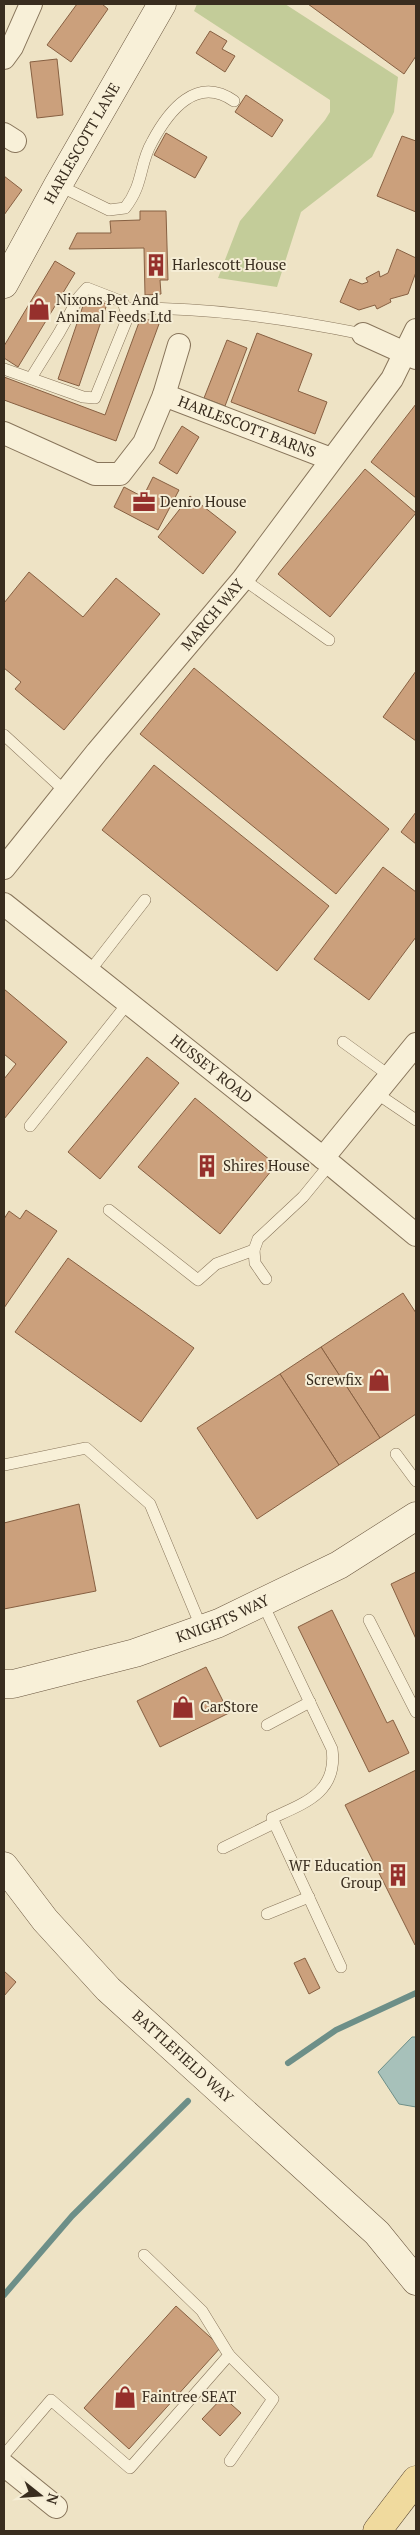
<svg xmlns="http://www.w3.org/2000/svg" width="420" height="2535" viewBox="0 0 420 2535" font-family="'PT Serif',serif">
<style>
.green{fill:#c3cc99}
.water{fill:#a7c1ba;stroke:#6d8f88}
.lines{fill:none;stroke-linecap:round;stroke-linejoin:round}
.stream{stroke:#6d8f88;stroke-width:6}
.building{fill:#cba07c;stroke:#876042}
.lane-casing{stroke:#88755b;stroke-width:12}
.street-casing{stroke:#88755b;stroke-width:24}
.secondary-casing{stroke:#6a563f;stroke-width:29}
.primary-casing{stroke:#56432f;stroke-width:29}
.lane{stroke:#f8f0d8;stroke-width:11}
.street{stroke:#f8f0d8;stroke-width:22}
.secondary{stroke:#f8f0d8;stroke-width:28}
.primary{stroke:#f0da9e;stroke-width:28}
.labels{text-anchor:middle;stroke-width:4;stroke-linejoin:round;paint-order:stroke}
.street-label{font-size:15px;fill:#392d1f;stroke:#f5edd5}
.poi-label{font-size:15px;fill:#392d1f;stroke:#f5edd5;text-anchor:start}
</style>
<rect width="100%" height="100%" fill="#eee3c5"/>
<!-- green -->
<polygon class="green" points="197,4 285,4 398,77 394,112 372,157 301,212 277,287 218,278 240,221 325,120 330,112 330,100 194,11"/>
<!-- water -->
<polygon class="water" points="412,2037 416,2037 416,2107 399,2104 378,2072"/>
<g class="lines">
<!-- stream -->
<g class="stream">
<polyline points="288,2063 336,2030 416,1993"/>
<polyline points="4,2295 72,2216 188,2101"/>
</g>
</g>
<!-- building -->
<g class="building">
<polygon points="77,4 102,4 108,9 71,62 47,45"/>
<polygon points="308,4 416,4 416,56 404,74"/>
<polygon points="210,31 227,41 222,49 235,56 225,72 196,53"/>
<polygon points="57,59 63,115 37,118 30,62"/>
<polygon points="246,95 283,120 272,137 235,112"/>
<polygon points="166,133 207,157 195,178 154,155"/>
<polygon points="402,136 416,141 416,212 377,196"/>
<polygon points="4,176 22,190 4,215"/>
<polygon points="140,211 166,211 168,280 160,280 161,294 145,295 144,248 69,249 77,233 111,233 110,221 140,220"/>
<polygon points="397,249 416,258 416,272 408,294 390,299 391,302 377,309 375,305 359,310 340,302 350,279 362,284 368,282 366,278 379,271 380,277 388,273"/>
<polygon points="55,261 75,273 18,367 4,358 4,346"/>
<polygon points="86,297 107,304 79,386 58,379"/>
<polygon points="141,317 159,324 116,441 4,400 4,377 105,415"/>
<polygon points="257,333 312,354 298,391 327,402 315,434 231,402"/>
<polygon points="227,340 247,348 225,406 204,398"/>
<polygon points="416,404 416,498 371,462"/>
<polygon points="182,426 199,437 177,474 159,463"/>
<polygon points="365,469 416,513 330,617 278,574"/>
<polygon points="153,477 179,490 158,530 114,507 124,487 143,497"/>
<polygon points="190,496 236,532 203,574 158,537"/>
<polygon points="29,572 83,617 116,578 160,614 64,730 15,689 21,682 4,668 4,603"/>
<polygon points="194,668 389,829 336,894 140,734"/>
<polygon points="416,671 416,741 383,717"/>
<polygon points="154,765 329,906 277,971 102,830"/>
<polygon points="416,812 416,844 401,832"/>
<polygon points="383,867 416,892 416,937 369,1000 314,959"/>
<polygon points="4,989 67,1042 4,1119 4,1079 16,1064 4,1054"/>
<polygon points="147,1057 179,1083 100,1179 68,1152"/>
<polygon points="195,1098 276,1165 220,1234 138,1167"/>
<polygon points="26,1210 57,1231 4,1308 4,1219 9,1211 20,1219"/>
<polygon points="68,1258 194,1348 141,1422 15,1332"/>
<polygon points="403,1293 416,1313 416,1414 380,1438 321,1347"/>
<polygon points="321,1347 380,1438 339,1465 280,1374"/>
<polygon points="280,1374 339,1465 257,1519 197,1428"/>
<polygon points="79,1504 96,1591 4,1609 4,1523"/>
<polygon points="416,1572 416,1639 391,1584"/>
<polygon points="332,1610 387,1723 393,1720 409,1753 369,1772 298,1627"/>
<polygon points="206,1667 229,1713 160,1747 137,1701"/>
<polygon points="416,1770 416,1944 415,1945 345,1805"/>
<polygon points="305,1958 320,1988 309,1994 294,1963"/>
<polygon points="4,1971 16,1982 4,1996"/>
<polygon points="176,2306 221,2347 129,2449 84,2408"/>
<polygon points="223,2397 241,2413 220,2436 202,2419"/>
</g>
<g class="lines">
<defs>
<g id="lane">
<path d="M58,185L109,210L125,208C144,184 139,164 152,142C169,110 197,75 234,101"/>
<path d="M125,308C207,307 283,318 363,334"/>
<polyline points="4,369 83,397 95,398 128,317 123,302 87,288 79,297 59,333 31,378"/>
<polyline points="243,579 329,640"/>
<polyline points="4,735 65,791"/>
<polyline points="89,972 145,900"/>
<polyline points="343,1042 390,1076"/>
<polyline points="376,1093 416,1120"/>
<polyline points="30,1126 128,1003"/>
<polyline points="109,1210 198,1280 216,1264 254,1250"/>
<polyline points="266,1279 255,1263 254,1250 258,1239 303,1197 330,1164"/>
<polyline points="396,1454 416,1481"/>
<polyline points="4,1465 86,1448 150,1504 202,1629"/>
<path d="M262,1602L332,1749C338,1792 305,1803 272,1818L341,1967"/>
<polyline points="369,1620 416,1712"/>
<polyline points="267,1725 310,1702"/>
<polyline points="223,1848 274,1823"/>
<polyline points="267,1914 309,1897"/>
<polyline points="229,2355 273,2399 230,2461"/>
<polyline points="4,2455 51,2400 130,2468 229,2355 202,2311 144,2255"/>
</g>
<g id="street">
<polyline points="4,58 12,47 31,4"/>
<polyline points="4,134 15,141"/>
<polyline points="363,334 416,358"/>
<polyline points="164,395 179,345"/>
<path id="s1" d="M4,433L95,474H120L144,443L164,395L331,459"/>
<path id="s2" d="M4,868L97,752L243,579L392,379L416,330"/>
<path id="s3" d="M4,904L323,1158L416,1235"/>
<polyline points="323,1158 416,1044"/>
<polyline points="4,2465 56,2507"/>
</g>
<g id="secondary">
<path id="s4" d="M4,284L58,185L162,4"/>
<path id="s5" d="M4,1684H13L135,1653L219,1623L339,1565L416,1516"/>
<path id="s6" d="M4,1866L45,1920L108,1989L377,2233L416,2281"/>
</g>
<polyline id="primary" points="377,2531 416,2480"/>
</defs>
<!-- lane casing -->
<use href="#lane" class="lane-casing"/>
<!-- street casing -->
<use href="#street" class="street-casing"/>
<!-- secondary casing -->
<use href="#secondary" class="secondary-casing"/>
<!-- primary casing -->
<use href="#primary" class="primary-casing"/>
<!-- lane -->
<use href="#lane" class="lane"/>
<!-- street -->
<use href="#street" class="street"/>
<!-- secondary -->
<use href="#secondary" class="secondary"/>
<!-- primary -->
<use href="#primary" class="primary"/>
</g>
<!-- icons -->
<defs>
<symbol id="building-bare" viewBox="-9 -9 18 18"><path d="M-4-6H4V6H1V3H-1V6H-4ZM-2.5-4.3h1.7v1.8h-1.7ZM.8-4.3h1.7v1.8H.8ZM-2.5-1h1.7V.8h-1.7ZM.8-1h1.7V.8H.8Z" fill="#96302c" stroke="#f5edd5" stroke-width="2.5" paint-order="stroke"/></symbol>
<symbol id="shop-bare" viewBox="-9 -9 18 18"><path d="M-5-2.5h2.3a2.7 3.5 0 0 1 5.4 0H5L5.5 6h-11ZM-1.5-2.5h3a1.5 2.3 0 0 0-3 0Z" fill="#96302c" stroke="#f5edd5" stroke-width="2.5" paint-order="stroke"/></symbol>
<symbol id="office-bare" viewBox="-9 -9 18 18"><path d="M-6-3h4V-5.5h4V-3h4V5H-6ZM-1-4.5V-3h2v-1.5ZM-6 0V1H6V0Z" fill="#96302c" stroke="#f5edd5" stroke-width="2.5" paint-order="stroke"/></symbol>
</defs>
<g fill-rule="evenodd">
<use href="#building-bare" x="140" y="249" width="32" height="32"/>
<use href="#shop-bare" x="23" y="293" width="32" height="32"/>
<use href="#office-bare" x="128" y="486" width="32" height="32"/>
<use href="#building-bare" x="191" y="1150" width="32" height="32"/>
<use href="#shop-bare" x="363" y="1364" width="32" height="32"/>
<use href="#shop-bare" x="167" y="1691" width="32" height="32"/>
<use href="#building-bare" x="382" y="1859" width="32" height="32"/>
<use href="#shop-bare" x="109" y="2381" width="32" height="32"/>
</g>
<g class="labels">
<!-- street labels -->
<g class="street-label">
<text dy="5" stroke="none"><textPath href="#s4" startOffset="161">HARLESCOTT LANE</textPath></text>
<text dy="5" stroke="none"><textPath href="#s1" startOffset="305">HARLESCOTT BARNS</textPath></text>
<text dy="5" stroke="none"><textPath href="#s2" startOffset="328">MARCH WAY</textPath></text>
<text dy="5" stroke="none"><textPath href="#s3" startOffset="265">HUSSEY ROAD</textPath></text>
<text dy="5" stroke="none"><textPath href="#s5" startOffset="229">KNIGHTS WAY</textPath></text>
<text dy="5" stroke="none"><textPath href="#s6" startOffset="262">BATTLEFIELD WAY</textPath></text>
</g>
<!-- poi labels -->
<g class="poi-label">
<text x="172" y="270">Harlescott House</text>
<text x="56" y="305">Nixons Pet And<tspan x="56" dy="17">Animal Feeds Ltd</tspan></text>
<text x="160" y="507">Denro House</text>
<text x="223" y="1171">Shires House</text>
<text x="362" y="1385" text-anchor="end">Screwfix</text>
<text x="200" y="1712">CarStore</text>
<text x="382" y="1871" text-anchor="end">WF Education<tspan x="382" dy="17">Group</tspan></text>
<text x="142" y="2402">Faintree SEAT</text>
</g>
</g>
<!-- border -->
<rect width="420" height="2535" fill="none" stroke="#392d1f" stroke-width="10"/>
<!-- north arrow -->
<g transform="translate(40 2495) rotate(107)" stroke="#f5edd5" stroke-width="4" paint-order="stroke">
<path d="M0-4L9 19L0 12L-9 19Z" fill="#392d1f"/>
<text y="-8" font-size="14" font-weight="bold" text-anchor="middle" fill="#392d1f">N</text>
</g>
</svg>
